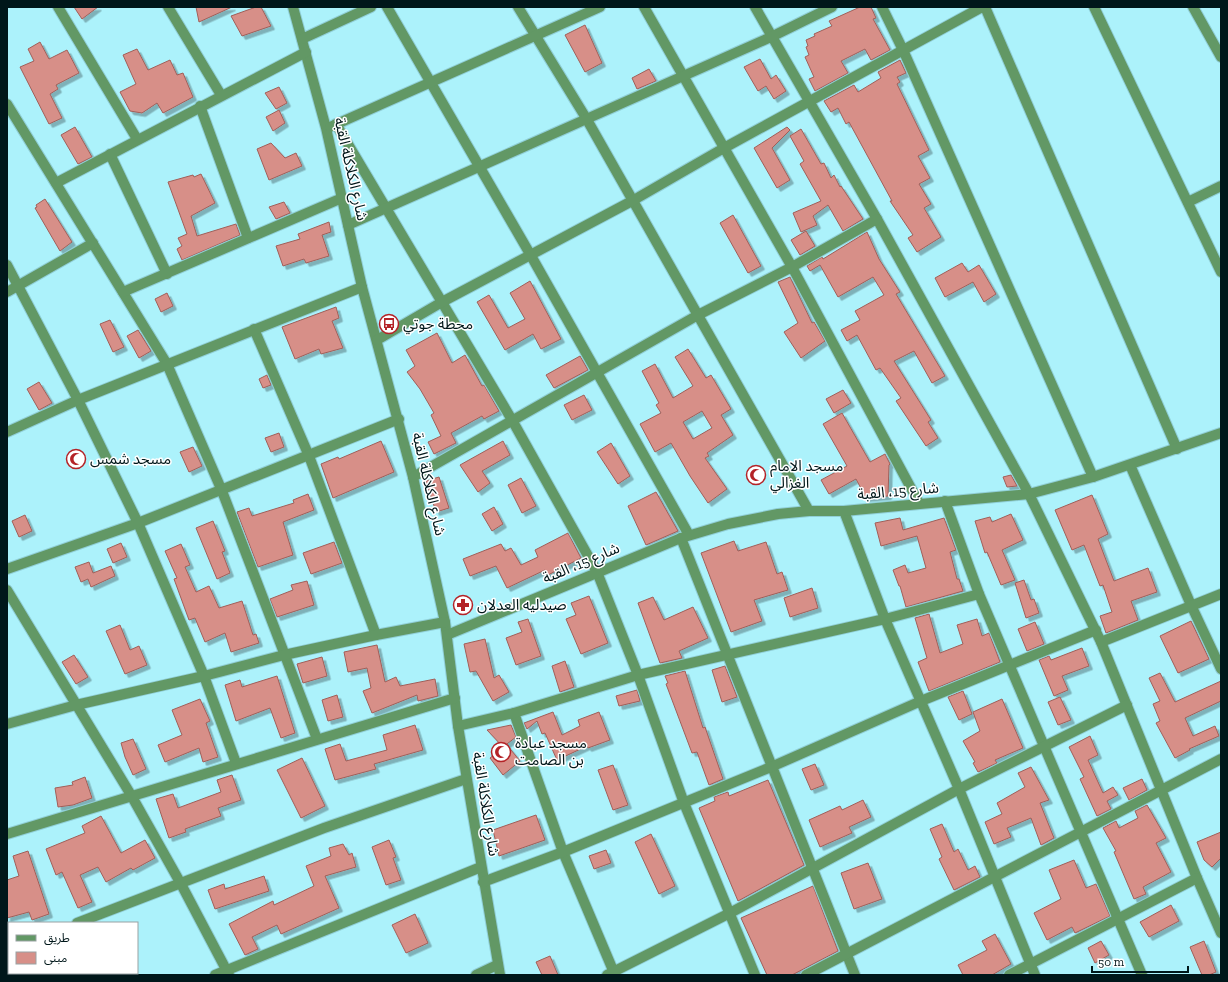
<svg xmlns="http://www.w3.org/2000/svg" width="1228" height="982" viewBox="0 0 1228 982" font-family="'Zilla Slab','Noto Sans Arabic',serif">
<style>
.building{fill:#d78f88;stroke:#a15e58;fill-rule:evenodd;filter:url(#shadow)}
.lines{fill:none;stroke-linecap:round;stroke-linejoin:round}
.street-casing{stroke:#90cfd7;stroke-width:12}
.street{stroke:#629865;stroke-width:10}
.labels{text-anchor:middle;stroke-width:3;stroke-linejoin:round;paint-order:stroke}
.street-label{font-size:15px;fill:#00171a;stroke:#fff}
.poi-label{font-size:15px;fill:#00171a;stroke:#fff;text-anchor:start}
</style>
<defs>
<filter id="shadow"><feDropShadow dx="3.5" dy="3.5" stdDeviation="0" flood-color="#0004"/></filter>
</defs>
<rect width="100%" height="100%" fill="#acf2fb"/>
<!-- building -->
<g class="building">
<polygon points="74,7 98,7 82,19"/>
<polygon points="196,7 232,7 199,22"/>
<polygon points="256,7 261,7 271,26 242,36 231,16"/>
<polygon points="860,7 871,7 876,18 873,19 890,50 871,60 865,49 841,61 848,73 815,91 809,79 814,77 805,57 809,55 806,47 808,46 806,40 815,36 814,34 832,26 829,21"/>
<polygon points="585,25 602,63 585,72 565,35"/>
<polygon points="40,42 49,59 67,50 79,73 56,85 58,89 50,94 62,118 49,124 20,67 34,61 28,49"/>
<polygon points="137,49 148,70 170,60 177,75 183,73 193,97 163,113 157,103 142,113 130,111 120,92 136,84 123,55"/>
<polygon points="760,59 771,79 776,75 786,91 774,99 766,86 758,91 744,67"/>
<polygon points="900,60 906,73 897,77 900,82 897,84 929,150 918,156 930,178 919,184 931,204 924,208 941,237 917,252 908,238 913,235 890,201 892,201 849,122 846,124 838,108 831,112 824,101 854,85 858,92 881,78 878,72"/>
<polygon points="649,69 656,81 637,89 632,78"/>
<polygon points="279,87 287,103 276,109 265,93"/>
<polygon points="279,110 285,123 273,131 266,117"/>
<polygon points="75,127 92,157 78,164 61,135"/>
<polygon points="787,127 790,130 772,148 790,180 777,188 754,148"/>
<polygon points="801,129 821,164 824,163 831,178 834,175 840,187 841,186 863,219 843,231 828,205 813,216 817,225 801,232 793,213 821,201 800,164 804,161 790,136"/>
<polygon points="271,143 285,158 296,153 302,166 269,180 257,149"/>
<polygon points="201,174 215,203 191,216 197,236 236,224 240,235 182,260 177,249 182,246 178,238 187,234 168,182 193,175 194,177"/>
<polygon points="45,199 72,242 60,251 35,208 37,207 36,205"/>
<polygon points="284,202 290,213 276,219 269,207"/>
<polygon points="733,215 761,266 748,273 720,223"/>
<polygon points="329,222 331,232 322,235 329,256 306,263 304,259 283,266 276,246 300,239 298,234"/>
<polygon points="806,231 815,246 800,255 791,240"/>
<polygon points="867,232 879,259 900,292 896,294 945,376 932,383 914,351 894,361 931,420 928,422 938,438 926,446 896,401 901,398 880,368 876,370 857,335 847,341 841,330 860,320 855,311 884,295 873,277 838,297 820,265 810,271 807,266 822,257 823,259"/>
<polygon points="962,263 968,272 979,265 996,294 984,302 973,282 945,297 935,278"/>
<polygon points="790,277 812,323 814,322 825,341 801,358 784,332 798,323 778,282"/>
<polygon points="530,281 561,339 541,349 533,334 505,350 477,302 489,295 508,328 525,319 510,293"/>
<polygon points="167,293 173,306 161,312 155,299"/>
<polygon points="336,307 339,318 332,321 343,348 321,354 319,349 295,359 282,327"/>
<polygon points="110,320 124,347 113,352 100,324"/>
<polygon points="138,330 151,351 139,358 127,336"/>
<polygon points="437,333 452,363 465,355 482,386 484,385 499,411 484,419 482,416 451,433 456,443 434,454 428,442 441,436 431,415 434,413 420,389 407,372 415,366 406,350"/>
<path d="M688,349L706,378L711,375L731,409L721,415L733,435L707,453L709,456L705,458L727,489L708,503L690,476L671,443L655,452L640,424L661,413L656,405L659,403L642,371L655,364L673,398L693,386L675,357ZM702,411L712,428L693,439L683,422Z"/>
<polygon points="580,356 588,370 554,388 546,375"/>
<polygon points="267,375 271,385 263,388 259,379"/>
<polygon points="39,382 52,403 39,410 27,389"/>
<polygon points="843,390 851,403 834,413 826,399"/>
<polygon points="584,395 592,410 572,420 564,405"/>
<polygon points="842,413 870,462 885,454 890,464 889,465 888,496 866,498 856,479 829,494 821,480 847,466 823,424"/>
<polygon points="279,433 284,447 271,452 265,438"/>
<polygon points="381,441 394,472 333,498 321,464 338,457 339,459"/>
<polygon points="503,441 510,455 482,471 490,483 478,492 460,465"/>
<polygon points="611,443 630,476 618,484 597,452"/>
<polygon points="193,447 202,466 189,472 180,452"/>
<polygon points="1011,475 1017,486 1007,487 1003,477"/>
<polygon points="439,477 449,508 436,512 426,481"/>
<polygon points="521,478 536,506 522,513 508,485"/>
<polygon points="656,492 678,531 646,545 628,506"/>
<polygon points="308,494 314,510 283,522 293,555 258,567 237,512 249,508 252,516 294,503 293,500"/>
<polygon points="1092,495 1108,534 1098,539 1114,581 1148,568 1157,592 1131,601 1138,620 1106,633 1100,616 1112,612 1103,585 1100,586 1084,545 1072,550 1055,510"/>
<polygon points="494,507 503,524 492,531 482,514"/>
<polygon points="1011,514 1023,540 1002,550 1015,580 1001,585 987,552 985,553 975,521 990,517 992,522"/>
<polygon points="25,515 32,531 19,537 12,521"/>
<polygon points="900,518 903,530 944,518 956,550 950,552 957,579 959,579 963,591 906,607 900,586 899,586 893,570 905,565 908,573 926,568 917,536 881,546 875,523"/>
<polygon points="213,521 225,551 222,552 230,573 217,579 196,528"/>
<polygon points="568,533 581,558 548,575 545,570 507,588 496,566 470,576 463,559 501,544 505,551 511,548 521,565 538,557 535,550"/>
<polygon points="734,541 738,551 766,542 777,574 782,572 788,590 754,600 762,621 731,632 701,553"/>
<polygon points="334,542 342,563 311,574 303,553"/>
<polygon points="121,543 127,557 113,563 107,549"/>
<polygon points="181,544 190,565 185,567 196,592 209,586 219,608 242,601 253,635 256,634 259,643 231,652 225,633 205,642 195,618 189,620 174,579 177,578 165,551"/>
<polygon points="89,562 93,573 111,566 115,576 91,587 88,579 81,582 75,567"/>
<polygon points="1024,580 1031,600 1034,599 1039,613 1026,618 1015,583"/>
<polygon points="307,581 314,605 277,617 270,599 293,590 291,585"/>
<polygon points="812,588 818,608 790,617 784,598"/>
<polygon points="589,596 608,643 581,654 566,619 576,615 571,603"/>
<polygon points="653,597 664,620 693,607 708,638 679,651 682,658 660,663 638,603"/>
<polygon points="929,614 940,653 963,644 957,625 977,619 982,636 989,633 1000,662 929,691 918,662 927,658 915,618"/>
<polygon points="528,619 541,656 516,665 506,638 522,632 518,622"/>
<polygon points="1191,621 1209,659 1178,673 1160,636"/>
<polygon points="1035,622 1044,644 1027,651 1018,629"/>
<polygon points="120,625 130,650 139,646 147,665 125,674 106,631"/>
<polygon points="485,639 494,678 499,675 509,692 493,701 476,671 470,672 464,644"/>
<polygon points="377,645 385,682 396,677 400,686 435,679 438,696 418,701 417,695 372,713 363,691 371,688 367,668 348,672 344,652"/>
<polygon points="1082,648 1089,666 1062,676 1068,690 1054,696 1039,660 1049,656 1051,660"/>
<polygon points="74,655 88,677 76,684 62,662"/>
<polygon points="322,657 327,676 303,683 297,664"/>
<polygon points="565,661 574,687 560,692 552,666"/>
<polygon points="725,666 737,697 722,702 712,670"/>
<polygon points="685,671 703,728 705,727 723,779 709,785 697,752 692,753 666,684 668,683 665,676"/>
<polygon points="1160,673 1175,702 1221,681 1221,701 1185,718 1193,736 1215,726 1219,736 1189,749 1190,750 1175,758 1156,723 1160,721 1153,704 1160,701 1149,678"/>
<polygon points="277,676 295,733 281,738 270,708 236,721 225,685 240,680 242,687"/>
<polygon points="637,690 640,701 619,706 616,696"/>
<polygon points="963,691 972,714 959,720 948,697"/>
<polygon points="337,695 343,717 328,721 322,700"/>
<polygon points="1060,697 1071,720 1058,725 1048,702"/>
<polygon points="200,699 210,721 206,723 218,757 203,762 199,748 165,762 158,745 182,735 172,710"/>
<polygon points="1002,699 1023,748 995,760 997,763 978,772 973,763 975,762 963,741 980,731 973,712"/>
<polygon points="553,712 562,735 580,726 578,720 599,712 610,740 588,748 587,746 557,760 545,733 542,734 537,721 527,729 524,723"/>
<polygon points="415,725 423,750 374,764 376,769 335,780 325,749 340,744 346,761 387,750 383,735"/>
<polygon points="511,725 516,737 503,747 487,730"/>
<polygon points="1090,736 1098,755 1088,760 1103,793 1113,787 1118,795 1107,801 1111,809 1097,816 1080,779 1084,777 1069,747"/>
<polygon points="133,739 146,769 133,775 125,757 121,743"/>
<polygon points="507,745 520,761 503,775 490,758"/>
<polygon points="302,758 325,806 301,818 277,770"/>
<polygon points="815,764 824,785 811,790 802,769"/>
<polygon points="613,765 628,805 613,810 598,770"/>
<polygon points="1031,767 1049,800 1040,803 1054,838 1041,845 1031,818 1007,828 1011,837 994,844 985,822 1002,814 997,803 1025,787 1018,773"/>
<polygon points="232,775 241,800 218,808 221,816 185,829 186,832 169,838 156,799 173,794 178,808 221,792 217,780"/>
<polygon points="85,777 92,798 73,805 58,807 55,788 73,785 72,782"/>
<polygon points="1142,779 1147,790 1129,800 1123,788"/>
<polygon points="768,780 804,865 738,901 699,808 715,801 714,797 728,792 729,796"/>
<polygon points="863,800 871,817 849,827 852,833 820,847 809,820 840,806 842,810"/>
<polygon points="1147,805 1166,838 1156,843 1171,872 1143,887 1146,894 1134,899 1114,852 1116,851 1103,828 1116,821 1119,828 1138,818 1135,811"/>
<polygon points="536,815 545,840 499,856 493,830"/>
<polygon points="101,816 121,853 145,840 155,858 133,870 131,868 106,882 98,867 80,875 92,902 78,908 62,872 56,875 46,849 85,833 82,826"/>
<polygon points="942,824 954,852 958,849 968,870 975,866 980,877 954,890 939,859 942,857 930,829"/>
<polygon points="1221,832 1221,858 1212,867 1204,860 1197,842"/>
<polygon points="651,834 675,886 659,894 635,842"/>
<polygon points="389,840 396,857 393,858 401,880 386,885 372,847"/>
<polygon points="343,844 349,855 352,853 356,867 325,876 339,908 281,934 277,925 252,937 258,949 245,955 229,924 273,901 274,905 314,886 306,866 331,856 329,848"/>
<polygon points="606,850 611,863 594,869 589,856"/>
<polygon points="28,851 49,914 32,920 29,912 7,918 7,880 19,876 13,856"/>
<polygon points="1074,860 1086,888 1096,884 1110,916 1075,933 1072,927 1047,940 1034,913 1061,899 1049,870"/>
<polygon points="868,863 882,899 854,909 841,873"/>
<polygon points="264,876 269,891 215,909 208,890 224,884 225,889"/>
<polygon points="813,886 838,951 792,975 767,975 741,918"/>
<polygon points="1171,905 1179,921 1149,937 1140,922"/>
<polygon points="415,914 428,943 406,953 392,925"/>
<polygon points="995,934 1011,964 992,975 963,975 958,965 987,950 982,941"/>
<polygon points="1101,941 1109,955 1095,963 1088,948"/>
<polygon points="1204,941 1216,972 1209,975 1202,975 1190,947"/>
<polygon points="550,956 558,975 542,975 536,962"/>
</g>
<g class="lines">
<defs>
<g id="street">
<polyline points="58,7 137,139"/>
<polyline points="168,7 221,95"/>
<polyline points="293,7 326,128 362,287 413,477 445,622 458,726 500,975"/>
<polyline points="387,7 530,254 689,535"/>
<polyline points="518,7 586,118 809,511"/>
<polyline points="644,7 792,267 919,503"/>
<polyline points="755,7 877,219 1029,494 1101,642 1197,878 1221,933"/>
<polyline points="882,7 903,50 1093,477"/>
<polyline points="985,7 1177,449"/>
<polyline points="1094,7 1221,272"/>
<polyline points="1193,7 1221,57"/>
<polyline points="302,39 371,7"/>
<polyline points="7,104 167,364 222,491 317,739"/>
<polyline points="200,106 248,238"/>
<polyline points="336,124 512,420 597,572 638,675 684,803 755,975"/>
<polyline points="330,127 600,7"/>
<polyline points="110,154 167,274"/>
<polyline points="56,183 306,52"/>
<polyline points="1188,202 1221,186"/>
<polyline points="348,225 771,37 832,7"/>
<polyline points="7,265 78,400 138,523 204,676 236,763"/>
<polyline points="7,292 93,243"/>
<polyline points="123,292 342,198"/>
<polyline points="254,329 309,456 376,635"/>
<polyline points="377,340 442,302 632,201 724,148 982,7"/>
<polyline points="7,432 78,400 362,287"/>
<polyline points="1130,465 1191,605 1221,669"/>
<polyline points="413,477 698,315 792,267 877,219"/>
<polyline points="945,501 979,594 1142,975"/>
<polyline points="844,511 885,619 959,789 1035,975"/>
<polyline points="681,538 855,975"/>
<polyline points="7,569 138,523 399,419"/>
<polyline points="7,590 131,795 181,884 229,975"/>
<polyline points="447,635 681,538 728,524 778,514 809,511 844,511 1029,494 1093,477 1221,433"/>
<polyline points="1101,642 1221,594"/>
<polyline points="514,713 563,852 615,975"/>
<polyline points="7,724 76,705 204,676 284,655 376,635 445,622"/>
<polyline points="458,726 514,713 638,675 885,619 979,594"/>
<polyline points="7,834 455,698"/>
<polyline points="483,882 563,852 771,767 921,701 1096,630"/>
<polyline points="77,923 324,828 466,779"/>
<polyline points="7,947 9,946"/>
<polyline points="66,973 66,975"/>
<polyline points="131,973 132,975"/>
<polyline points="215,975 481,867"/>
<polyline points="476,975 497,965"/>
<polyline points="607,975 730,913 959,789 1127,705"/>
<polyline points="806,975 1221,759"/>
<polyline points="1009,975 1197,878"/>
</g>
</defs>
<!-- street casing -->
<use href="#street" class="street-casing"/>
<!-- street -->
<use href="#street" class="street"/>
</g>
<!-- icons -->
<defs>
<symbol id="bus-ring" viewBox="-11 -11 22 22"><circle r="9.5" fill="#fff" stroke="#b42327" stroke-width="1.5"/><path d="M-5-6H5V4H4V6H2V4H-2V6H-4V4H-5ZM-3.5-4V0h7V-4ZM-3.5 1.2v1.5H-2V1.2ZM2 1.2v1.5H3.5V1.2Z" fill="#b42327"/></symbol>
<symbol id="mosque-ring" viewBox="-11 -11 22 22"><circle r="9.5" fill="#fff" stroke="#b42327" stroke-width="1.5"/><path d="M3.5-4.9A6 6 0 1 0 3.5 4.9A5 5 0 1 1 3.5-4.9Z" fill="#b42327"/></symbol>
<symbol id="pharmacy-ring" viewBox="-11 -11 22 22"><circle r="9.5" fill="#fff" stroke="#b42327" stroke-width="1.5"/><path d="M-2-6h4v4h4v4h-4v4h-4v-4h-4v-4h4Z" fill="#b42327"/></symbol>
</defs>
<g fill-rule="evenodd">
<use href="#bus-ring" x="378" y="313" width="22" height="22"/>
<use href="#mosque-ring" x="65" y="448" width="22" height="22"/>
<use href="#mosque-ring" x="745" y="464" width="22" height="22"/>
<use href="#pharmacy-ring" x="452" y="594" width="22" height="22"/>
<use href="#mosque-ring" x="490" y="741" width="22" height="22"/>
</g>
<g class="labels">
<!-- street labels -->
<g class="street-label">
<text transform="translate(351 169) rotate(77)" y="5">شارع الكلاكلة القبة</text>
<text transform="translate(429 484) rotate(77)" y="5">شارع الكلاكلة القبة</text>
<text transform="translate(898 491) rotate(-5)" y="5">شارع 15، القبة</text>
<text transform="translate(581 563) rotate(-23)" y="5">شارع 15، القبة</text>
<text transform="translate(486 804) rotate(81)" y="5">شارع الكلاكلة القبة</text>
</g>
<!-- poi labels -->
<g class="poi-label">
<text x="403" y="329">محطة جوتي</text>
<text x="90" y="464">مسجد شمس</text>
<text x="770" y="471">مسجد الامام<tspan x="770" dy="17">الغزالي</tspan></text>
<text x="477" y="610">صيدليه العدلان</text>
<text x="515" y="748">مسجد عبادة<tspan x="515" dy="17">بن الصامت</tspan></text>
</g>
</g>
<!-- border -->
<rect width="1228" height="982" fill="none" stroke="#00171a" stroke-width="16"/>
<!-- legend -->
<rect x="8" y="922" width="130" height="52" fill="#ffffff" stroke="#99a2a3"/>
<rect x="16" y="935" width="20" height="6" fill="#629865" stroke="#99a2a3"/>
<text x="44" y="942" font-size="12" fill="#00171a">طريق</text>
<rect x="16" y="952" width="20" height="12" fill="#d78f88" stroke="#99a2a3"/>
<text x="44" y="962" font-size="12" fill="#00171a">مبنى</text>
<!-- scale -->
<path d="M1092 966v6h96v-6" fill="none" stroke="#00171a" stroke-width="2"/>
<text x="1098" y="966" font-size="12" fill="#00171a" stroke="#ffffff" stroke-width="3" paint-order="stroke">50 m</text>
</svg>
